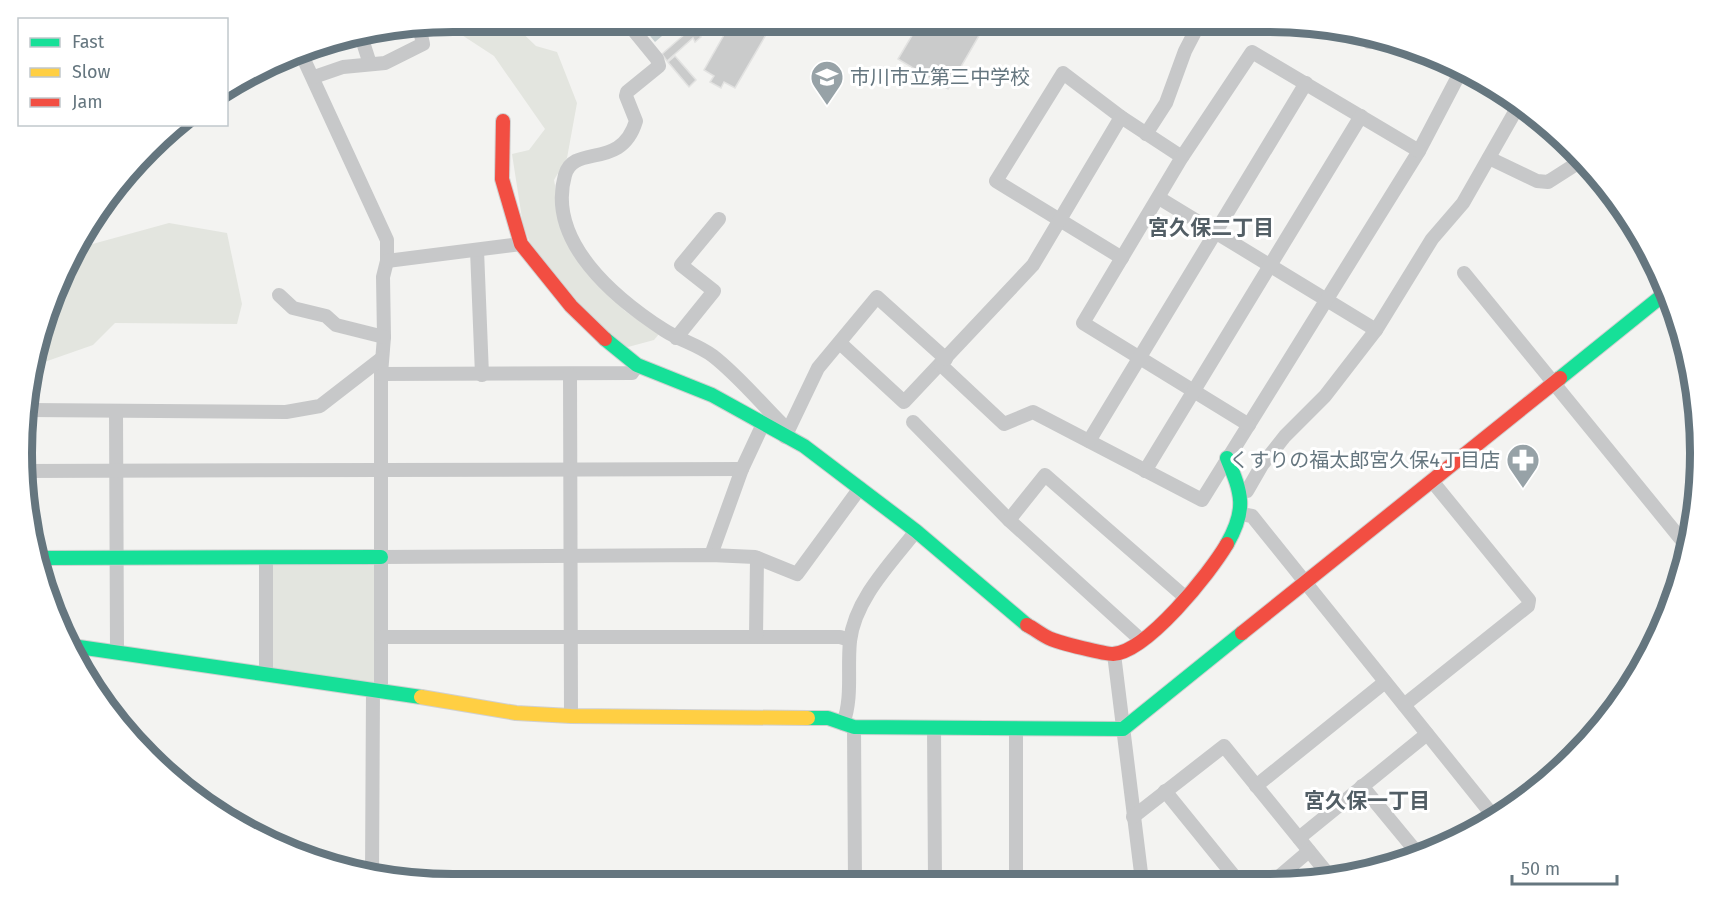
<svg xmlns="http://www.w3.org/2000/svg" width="1722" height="905" viewBox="0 0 1722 905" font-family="'Fira Sans','Noto Sans JP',sans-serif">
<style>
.green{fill:#e3e5df}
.water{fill:#c7d1d2}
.building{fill:#cacbcb;stroke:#e2e2e1;stroke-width:1.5}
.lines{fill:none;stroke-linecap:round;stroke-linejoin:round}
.fast-casing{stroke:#d0d0d0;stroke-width:16}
.slow-casing{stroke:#d0d0d0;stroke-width:16}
.jam-casing{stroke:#d0d0d0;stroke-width:16}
.street{stroke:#c7c8c9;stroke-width:14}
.fast{stroke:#16e098;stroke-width:14}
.slow{stroke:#ffcf43;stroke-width:14}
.jam{stroke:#f24e42;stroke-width:14}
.labels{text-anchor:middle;stroke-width:6;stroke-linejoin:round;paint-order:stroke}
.poi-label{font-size:20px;fill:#65767f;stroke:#fff;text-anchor:start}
.neighbourhood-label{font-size:21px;font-weight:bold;fill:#525e65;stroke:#fff}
.rim{fill:none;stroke:#65767f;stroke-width:8}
</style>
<rect width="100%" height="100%" fill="#f3f3f1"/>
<!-- green -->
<g class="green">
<polygon points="510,21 536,46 557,52 577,103 567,158 554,180 565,238 625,311 659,334 654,340 628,347 611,339 534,253 523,225 512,154 529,150 545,129 494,56 448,26 448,22"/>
<polygon points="169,223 227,233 242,304 237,324 115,323 93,345 33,366 36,341 78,248"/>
<polygon points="266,557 381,557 381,691 266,674"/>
</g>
<!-- water -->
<polygon class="water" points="638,21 674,21 676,24 655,42"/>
<!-- building -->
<g class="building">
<polygon points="732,21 774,21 735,88 724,82 721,88 710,82 714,76 704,70"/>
<polygon points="920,22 987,22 948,89 898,59"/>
<polygon points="693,27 701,37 695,42 693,38 667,61 662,54"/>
<polygon points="675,56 696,80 689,87 668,62"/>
</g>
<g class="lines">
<defs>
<g id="fast">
<polyline points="605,339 637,365 712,395 804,446 916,531 1027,625"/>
<polyline points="1560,378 1668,291"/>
<path d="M1227,544C1247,509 1242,494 1227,458"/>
<polyline points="40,558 381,557"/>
<polyline points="72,646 421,697"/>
<polyline points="808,718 828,718 854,727 1123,729 1242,633"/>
</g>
<polyline id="slow" points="421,697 516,713 571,716 808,718"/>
<g id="jam">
<polyline points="503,121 502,179 521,244 571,306 605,339"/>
<path d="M1027,625C1035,629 1043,636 1051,639C1060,643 1105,654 1113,654C1147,652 1210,573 1227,544"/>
<polyline points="1242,633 1560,378"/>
</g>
</defs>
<!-- fast casing -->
<use href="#fast" class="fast-casing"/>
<!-- slow casing -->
<use href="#slow" class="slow-casing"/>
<!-- jam casing -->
<use href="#jam" class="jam-casing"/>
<!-- street -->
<g class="street">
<path d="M626,21L657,59L659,66L627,92L626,96L636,121C621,171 574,143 565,175C546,242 616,299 664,330C679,340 699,345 713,356C740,377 763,406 788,430"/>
<polyline points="361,36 370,64"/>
<polyline points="1369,42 1373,34"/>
<polyline points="300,51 387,240 387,261 383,277 384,337 381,374 381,691"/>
<polyline points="314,77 343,67 385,63 423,44 419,26"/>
<polyline points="1146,134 1166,103 1185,51 1200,22"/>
<polyline points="1489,158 1537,181 1548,182 1584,159"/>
<polyline points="1581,161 1645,241"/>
<polyline points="1159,198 1376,330"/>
<polyline points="477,250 482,375"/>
<polyline points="1122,258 996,181 1063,73 1121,117 1182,157"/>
<polyline points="387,261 521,244"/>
<polyline points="1464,273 1689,549"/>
<polyline points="279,295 293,308 326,316 336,325 384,337"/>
<polyline points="676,338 714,291 681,265 719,219"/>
<polyline points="840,343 904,402 1033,265 1121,117"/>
<polyline points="941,365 1004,424 1033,412 1202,500 1419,151 1463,67"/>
<polyline points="381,374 632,373 637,365"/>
<polyline points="570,375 571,716"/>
<polyline points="29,410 286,412 320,406 382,358"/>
<polyline points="116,411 117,651"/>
<polyline points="913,422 1009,520 1142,641"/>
<polyline points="1249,425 1083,323 1182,157 1252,52 1419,151"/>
<polyline points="785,437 818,368 877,297 946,359"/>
<polyline points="1089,441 1306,83"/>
<polyline points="23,471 742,469"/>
<polyline points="1145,471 1361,116"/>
<polyline points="1241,491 1247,491 1262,465 1285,436 1325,396 1376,330 1432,239 1463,203 1520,103"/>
<polyline points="1241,514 1252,516 1494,817"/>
<polyline points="1009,520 1045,475 1186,598"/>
<polyline points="711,555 742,469 763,424"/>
<polyline points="266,557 266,674"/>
<polyline points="381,557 711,555 755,557 797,574 860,488"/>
<polyline points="381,637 840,637 850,640"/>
<polyline points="756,637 757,558"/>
<polyline points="1114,654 1142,881"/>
<polyline points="1404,705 1528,606 1529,600 1432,481"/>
<path d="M843,724C853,696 847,670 850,641C855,599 891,563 916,531"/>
<polyline points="854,727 855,882"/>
<polyline points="934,728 935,881"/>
<polyline points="1016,728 1016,881"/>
<polyline points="1256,786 1385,682"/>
<polyline points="1362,786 1419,855"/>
<polyline points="1165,791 1238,881"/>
<polyline points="1133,817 1224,746 1332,879"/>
<polyline points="1299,838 1427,734"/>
<polyline points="372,875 373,690"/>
<polyline points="1275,880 1309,851"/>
</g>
<!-- fast -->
<use href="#fast" class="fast"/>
<!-- slow -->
<use href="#slow" class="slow"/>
<!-- jam -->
<use href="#jam" class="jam"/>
</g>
<!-- icons -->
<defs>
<symbol id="school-pin" viewBox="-11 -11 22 30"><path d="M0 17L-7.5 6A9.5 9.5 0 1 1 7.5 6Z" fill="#97a2a7" stroke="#fff"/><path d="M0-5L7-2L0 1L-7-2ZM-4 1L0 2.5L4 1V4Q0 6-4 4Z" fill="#fff"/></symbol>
<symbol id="pharmacy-pin" viewBox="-11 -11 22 30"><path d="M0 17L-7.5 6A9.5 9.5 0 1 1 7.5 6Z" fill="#97a2a7" stroke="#fff"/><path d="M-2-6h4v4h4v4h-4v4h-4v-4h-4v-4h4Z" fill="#fff"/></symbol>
</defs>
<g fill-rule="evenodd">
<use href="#school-pin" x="808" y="58" width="38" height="52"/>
<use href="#pharmacy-pin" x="1504" y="441" width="38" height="52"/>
</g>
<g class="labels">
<!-- poi labels -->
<g class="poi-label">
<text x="850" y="84">市川市立第三中学校</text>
<text x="1500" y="467" text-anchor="end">くすりの福太郎宮久保4丁目店</text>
</g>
<!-- neighbourhood labels -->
<g class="neighbourhood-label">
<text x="1211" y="235">宮久保二丁目</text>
<text x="1367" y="808">宮久保一丁目</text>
</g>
</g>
<!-- crop -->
<path d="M0 0H1722V905H0ZM453 32H1269A421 421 0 0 1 1690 453V453A421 421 0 0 1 1269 874H453A421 421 0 0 1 32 453V453A421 421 0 0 1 453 32Z" fill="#fff" fill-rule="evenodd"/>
<path class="rim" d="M453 32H1269A421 421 0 0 1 1690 453V453A421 421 0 0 1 1269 874H453A421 421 0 0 1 32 453V453A421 421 0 0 1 453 32Z"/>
<!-- legend -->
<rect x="18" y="18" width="210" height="108" fill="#ffffff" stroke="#c1c8cc" stroke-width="1.5"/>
<rect x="30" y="38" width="30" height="9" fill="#16e098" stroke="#c1c8cc" stroke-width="1.5"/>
<text x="72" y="48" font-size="18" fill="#65767f">Fast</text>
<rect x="30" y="68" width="30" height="9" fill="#ffcf43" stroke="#c1c8cc" stroke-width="1.5"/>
<text x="72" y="78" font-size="18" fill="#65767f">Slow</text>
<rect x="30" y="98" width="30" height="9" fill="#f24e42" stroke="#c1c8cc" stroke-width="1.5"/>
<text x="72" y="108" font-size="18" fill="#65767f">Jam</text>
<!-- scale -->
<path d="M1512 875v9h105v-9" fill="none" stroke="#65767f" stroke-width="3"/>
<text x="1521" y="875" font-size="18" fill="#65767f" stroke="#ffffff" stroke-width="4.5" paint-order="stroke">50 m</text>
</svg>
